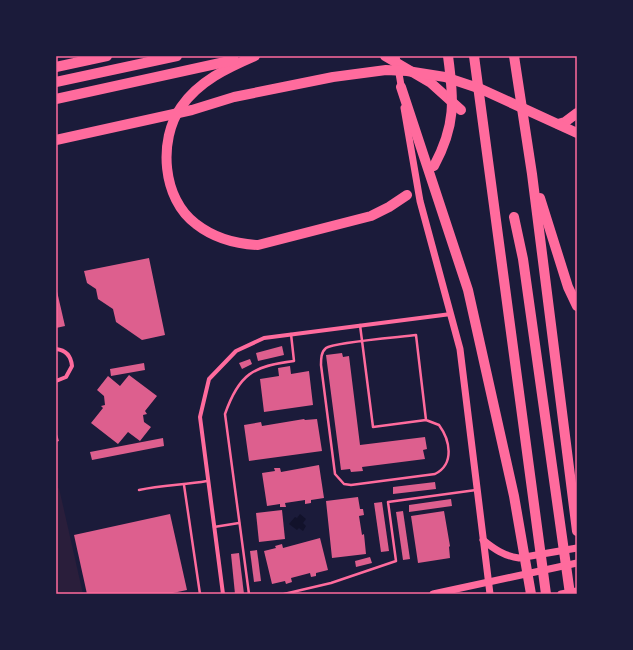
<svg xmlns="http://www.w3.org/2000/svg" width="633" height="650" viewBox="0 0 633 650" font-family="'Alegreya Sans',sans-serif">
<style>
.green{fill:#2a1e3b}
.water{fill:#12122b}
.building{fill:#dd5f8e}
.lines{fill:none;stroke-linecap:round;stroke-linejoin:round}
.service{stroke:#ff6b9d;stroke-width:2.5}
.minor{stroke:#ff6b9d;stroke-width:4}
.secondary{stroke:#ff6b9d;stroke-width:7}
.motorway{stroke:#ff6b9d;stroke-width:10}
.neatline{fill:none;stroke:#ff6b9d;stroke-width:1.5}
</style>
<rect width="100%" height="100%" fill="#1b1b3a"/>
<!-- green -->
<polygon class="green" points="59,488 83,594 56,594 56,489"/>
<!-- water -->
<polygon class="water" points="300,514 306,519 303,523 306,526 303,531 299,528 297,530 289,524 295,517 297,518"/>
<!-- building -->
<g class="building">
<polygon points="149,258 165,335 142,340 116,322 113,309 98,299 96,289 87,283 84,271"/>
<polygon points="56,287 65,326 56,328"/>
<polygon points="282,346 284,355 258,361 256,353"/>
<polygon points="342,353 343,357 349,356 360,445 425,437 427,449 423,450 425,459 362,467 363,471 351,472 350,469 341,470 326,355"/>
<polygon points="250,359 252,364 242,369 239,363"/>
<polygon points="144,363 145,370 111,376 110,369"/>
<polygon points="290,366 291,374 309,371 313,405 264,412 260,379 279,376 278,368"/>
<polygon points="129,375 157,396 145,411 147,414 143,415 144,422 151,427 140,441 128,432 118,444 91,423 103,408 101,406 105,405 104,396 97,390 108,376 120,386"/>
<polygon points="304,419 305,420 317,419 322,451 249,461 244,425 261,422 262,426"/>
<polygon points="56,431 59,441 56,442"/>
<polygon points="163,438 164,446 92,460 90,452"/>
<polygon points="319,465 324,498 311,500 311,503 305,504 305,500 285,503 286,507 280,507 280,504 267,506 262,473 275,471 274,468 280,468 281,472"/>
<polygon points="435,482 436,489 393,494 393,487"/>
<polygon points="358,497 360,509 363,509 364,515 359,516 362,535 364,534 366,554 332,558 326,501"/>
<polygon points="451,499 452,506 409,512 409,505"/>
<polygon points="382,502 389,551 381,552 374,503"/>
<polygon points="282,510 285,539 259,542 256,513"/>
<polygon points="403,511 410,559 403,560 396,512"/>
<polygon points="444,511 450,546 449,547 450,558 418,563 411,516"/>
<polygon points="170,514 187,590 168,594 87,594 74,535"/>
<polygon points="320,538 328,570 316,573 316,576 311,577 310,573 291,578 292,582 286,584 285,581 272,584 264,551 276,548 275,546 282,544 283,548"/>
<polygon points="257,550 261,581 254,582 250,551"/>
<polygon points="239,553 244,594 235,594 231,554"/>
<polygon points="370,557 372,563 356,567 355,561"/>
</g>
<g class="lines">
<!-- service -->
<g class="service">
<path d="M360,325L373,427L426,420L416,335C401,337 334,342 326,348C321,352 321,359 321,365L335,474L344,484L351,485L435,474C455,464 450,440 439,425L426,420"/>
<polyline points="184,485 200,594"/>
<path d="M139,490C162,485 184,485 207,481"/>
<polyline points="214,527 239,523"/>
<path d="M249,594L225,414C239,374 253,366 294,361L291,334"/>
<polyline points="284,594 331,583 396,561 388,502 476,490"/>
</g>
<!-- minor -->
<g class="minor">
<path d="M56,349C66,350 71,356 72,366L66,377L56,381"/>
<polyline points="223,594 200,417 209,379 236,351 264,338 451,314"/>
</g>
<!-- secondary -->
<g class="secondary">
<polyline points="396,56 402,91"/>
<polyline points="404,108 420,201 460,349 490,594"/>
<path d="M483,540C494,549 504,556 519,558L577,548"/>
<polyline points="433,594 577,563"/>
<polyline points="561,594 577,591"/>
</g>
<!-- motorway -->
<g class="motorway">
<path d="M255,56C227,68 199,81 181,107C158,140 162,199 196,224C214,238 235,244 258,245L371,216L389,207L407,195"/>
<polyline points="385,56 431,83 461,110"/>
<polyline points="474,56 546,594"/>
<polyline points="514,56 532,174 577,531"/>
<polyline points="56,67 107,56"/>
<polyline points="56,82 177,56"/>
<polyline points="401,87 468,290 514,496 531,594"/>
<polyline points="56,99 234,60"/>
<polyline points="558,124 565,122 577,113"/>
<polyline points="56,140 192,110 234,97 333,77 386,70 407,71 445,77 481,89 577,133"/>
<path d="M434,166C456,125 454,100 448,56"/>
<polyline points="540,198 568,287 577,306"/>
<polyline points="514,217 523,259 570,594"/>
</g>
</g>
<!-- border -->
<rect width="633" height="650" fill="none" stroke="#1b1b3a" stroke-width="114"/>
<rect x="57" y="57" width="519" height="536" class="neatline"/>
</svg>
